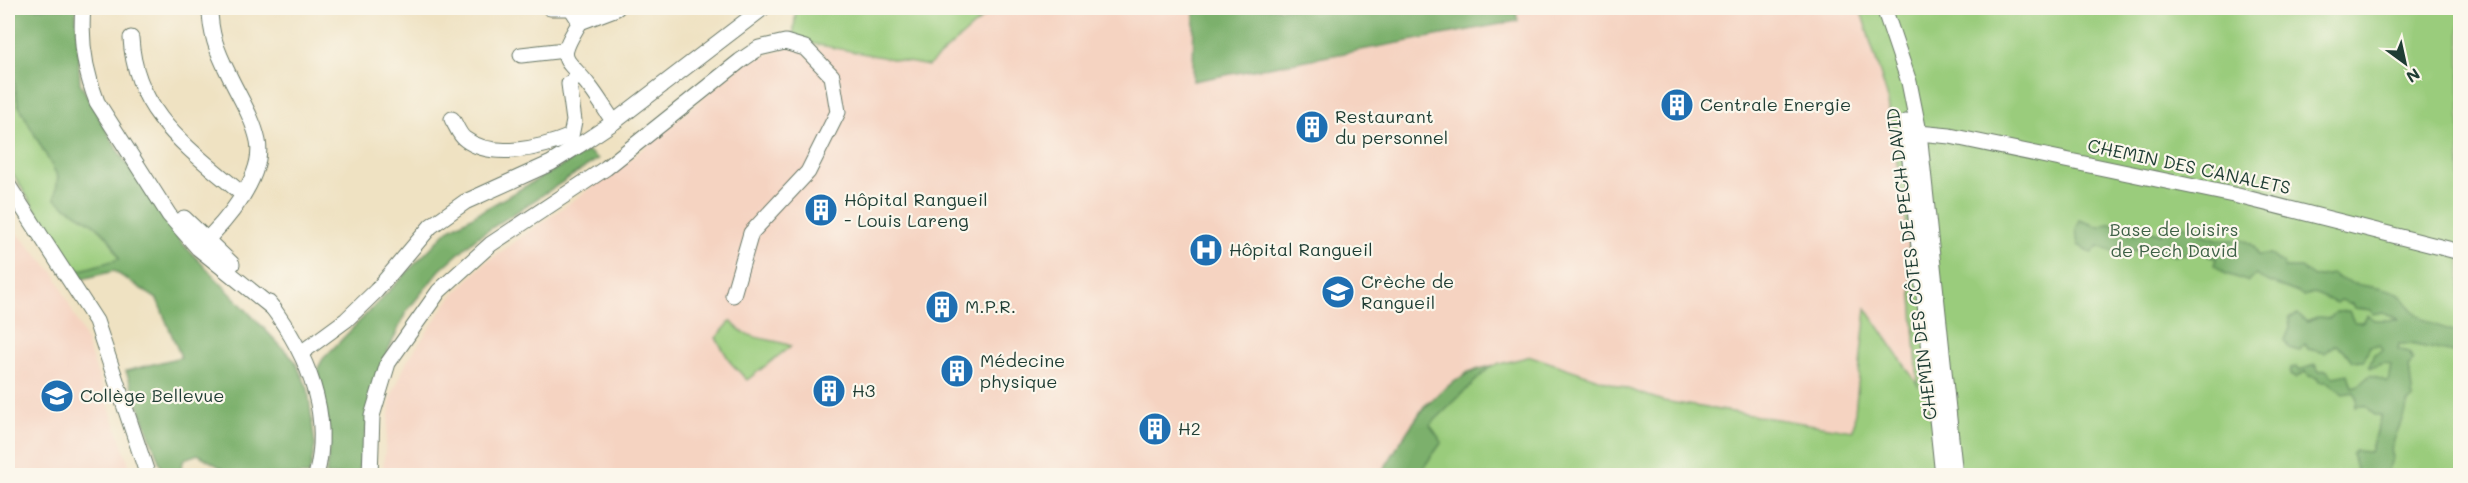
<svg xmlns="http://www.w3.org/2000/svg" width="2468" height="483" viewBox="0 0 2468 483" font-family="Mali,sans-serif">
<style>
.built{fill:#f5d3c1}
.green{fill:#9acc7c;stroke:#5c8458;stroke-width:1.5}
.forest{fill:#7bb06c;stroke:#4d7650;stroke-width:1.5}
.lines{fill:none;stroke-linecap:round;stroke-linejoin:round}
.minor-casing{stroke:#687766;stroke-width:17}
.minor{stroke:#fff;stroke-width:15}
.labels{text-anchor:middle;stroke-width:4.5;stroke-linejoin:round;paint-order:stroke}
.poi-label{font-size:18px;fill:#1f3d34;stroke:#fbf7ec;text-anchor:start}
.street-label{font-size:18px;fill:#1f3d34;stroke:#fbf7ec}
.park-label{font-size:18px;fill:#3e6146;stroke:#fbf7ec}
</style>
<rect width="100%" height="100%" fill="#fbf7ec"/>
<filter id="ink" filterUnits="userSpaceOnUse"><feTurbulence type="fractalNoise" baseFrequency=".0167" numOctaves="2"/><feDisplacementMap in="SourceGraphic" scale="12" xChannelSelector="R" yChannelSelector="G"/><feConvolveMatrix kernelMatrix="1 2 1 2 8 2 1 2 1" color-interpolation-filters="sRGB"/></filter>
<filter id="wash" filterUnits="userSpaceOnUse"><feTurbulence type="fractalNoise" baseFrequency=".008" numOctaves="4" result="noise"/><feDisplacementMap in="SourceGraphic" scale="24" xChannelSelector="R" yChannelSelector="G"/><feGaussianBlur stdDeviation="1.35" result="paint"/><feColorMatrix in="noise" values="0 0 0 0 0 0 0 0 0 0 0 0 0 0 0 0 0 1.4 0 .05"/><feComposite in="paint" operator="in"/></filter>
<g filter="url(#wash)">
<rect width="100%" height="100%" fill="#efe2c2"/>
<!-- built -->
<g class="built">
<polygon points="994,8 1194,8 1194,81 1517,21 1515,8 1860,8 1887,96 1908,236 1918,386 1867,309 1853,431 1663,401 1531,356 1468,372 1424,406 1380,475 382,476 391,397 407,361 450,298 485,263 630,160 745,63 788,48 827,47 928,66"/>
<polygon points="8,216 17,233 55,274 84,336 133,475 8,475"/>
</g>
<!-- green -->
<g class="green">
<polygon points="796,8 994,8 928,66 793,40"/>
<polygon points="1860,8 2460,8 2460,475 1380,476 1424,406 1468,372 1531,356 1663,401 1853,431 1866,308 1918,385 1908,236 1887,96"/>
<path d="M8,44L18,104L58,177L55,199C83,221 107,222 119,260L74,272L8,166Z"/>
<path d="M731,321C747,342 770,337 791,346L747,380L731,363L716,338Z"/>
</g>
<!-- forest -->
<g class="forest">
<path d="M8,8H76L80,83L120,154L182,243L295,361L308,389L315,446L309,475H233L198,454L184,459L179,475H164L126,371L181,357L157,299L114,271L83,279L74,272L119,259C107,222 83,221 55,199L58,177L18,104L8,44Z"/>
<polygon points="1194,8 1515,8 1518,21 1193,81"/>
<polygon points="588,151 598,159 476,238 440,270 406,312 377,375 358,475 326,475 330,436 318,368 323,359 448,230"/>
<path d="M2080,220L2099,227C2112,220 2122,225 2134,233L2149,230L2161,234L2166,227L2182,224C2187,229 2214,239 2222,240C2238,241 2251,235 2258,255L2270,254L2284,265L2283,268H2301L2314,277L2333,274C2346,287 2380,285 2398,294C2405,298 2409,307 2414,312C2426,324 2445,328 2460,333V354L2410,344H2399L2398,349L2409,352L2413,360L2409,366L2413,399L2408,404L2394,440L2391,449L2393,458L2385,475H2360L2357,473L2352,454L2355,451L2370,452L2381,415H2374C2368,406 2365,404 2355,407L2357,400L2354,392L2344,394L2327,382H2319L2317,378L2309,376L2306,371L2295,378L2290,375L2291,368L2296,367L2299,370L2315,365L2319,371L2326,370L2333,377L2348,374L2352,387L2359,385L2370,375L2388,382L2391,365L2384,363L2371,368L2369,366L2374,354L2383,350L2379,345L2370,346L2364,360L2352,361L2343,349L2335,345L2325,353L2308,349L2305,344L2299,351L2289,348L2285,340L2290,328L2289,317L2298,314L2307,322L2318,317L2330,318L2336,312L2349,311L2354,322H2362L2368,315L2374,320H2399L2384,312L2373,314L2371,310L2354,308L2352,304L2341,300L2336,303L2314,293L2304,296C2288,287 2271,286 2256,275L2249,282L2226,274L2214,265L2216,258L2199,252L2174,255L2164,251L2154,256L2137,250L2118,254L2098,246L2092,253L2078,245L2076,229Z"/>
<path d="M1491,366L1430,425L1442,442L1418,475H1380C1410,428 1431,381 1491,366Z"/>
</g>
</g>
<g filter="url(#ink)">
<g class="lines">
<defs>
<g id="minor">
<path d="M83,8C80,40 85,72 97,102L169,215L198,248L274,309"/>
<polyline points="550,8 571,8 580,22"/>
<polyline points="1884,8 1909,82 1919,132 1955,476"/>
<path d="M131,38C135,114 190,149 243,195"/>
<polyline points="521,55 565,50"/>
<path d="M452,119C456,125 459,135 465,139C492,160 542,148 571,136L574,121L569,84L579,75"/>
<path d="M614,122C605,110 598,97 589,86C565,55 555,63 580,22L617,8"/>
<polyline points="1906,122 1943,476"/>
<polyline points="1908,132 1950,136 2238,196 2460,252"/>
<polyline points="8,185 96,321 148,476"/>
<polyline points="184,218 232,264"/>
<path d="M200,246C225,223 265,177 258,141C253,117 238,95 228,73C217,51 210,33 210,8"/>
<path d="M269,303C306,352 333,413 316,476"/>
<polyline points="301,353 346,320 376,291 431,226 465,202 551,163 578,146 614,122 763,8"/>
<polyline points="370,476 372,416 388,363 439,291 491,244 606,168 740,61 759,48 785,42 805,48 832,76 838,112 808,172 751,233 733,295"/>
</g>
</defs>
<!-- minor casing -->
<use href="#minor" class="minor-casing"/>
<!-- minor -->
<use href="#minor" class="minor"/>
</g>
</g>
<!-- icons -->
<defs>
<symbol id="building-disc" viewBox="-11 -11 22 22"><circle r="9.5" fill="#1f6fb2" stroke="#fbf7ec"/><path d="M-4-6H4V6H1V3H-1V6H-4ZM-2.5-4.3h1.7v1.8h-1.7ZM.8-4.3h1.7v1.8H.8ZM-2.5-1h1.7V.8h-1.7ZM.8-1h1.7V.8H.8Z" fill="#fff"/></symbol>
<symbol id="hospital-disc" viewBox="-11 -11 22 22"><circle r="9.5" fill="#1f6fb2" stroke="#fbf7ec"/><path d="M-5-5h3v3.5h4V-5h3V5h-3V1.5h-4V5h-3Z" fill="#fff"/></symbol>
<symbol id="school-disc" viewBox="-11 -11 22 22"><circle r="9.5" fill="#1f6fb2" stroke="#fbf7ec"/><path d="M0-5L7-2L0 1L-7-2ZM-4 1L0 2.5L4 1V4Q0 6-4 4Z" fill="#fff"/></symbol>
</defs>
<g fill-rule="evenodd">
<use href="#building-disc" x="1658" y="86" width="38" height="38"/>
<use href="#building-disc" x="1293" y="108" width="38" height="38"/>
<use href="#building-disc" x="802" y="191" width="38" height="38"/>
<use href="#hospital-disc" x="1187" y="231" width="38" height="38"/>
<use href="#school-disc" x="1319" y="273" width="38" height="38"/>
<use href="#building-disc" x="923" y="288" width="38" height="38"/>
<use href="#building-disc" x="938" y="352" width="38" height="38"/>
<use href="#building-disc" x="810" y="372" width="38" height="38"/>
<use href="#school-disc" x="38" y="377" width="38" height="38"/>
<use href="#building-disc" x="1136" y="410" width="38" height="38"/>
</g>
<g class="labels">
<!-- poi labels -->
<g class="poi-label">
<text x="1700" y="111">Centrale Energie</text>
<text x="1335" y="123">Restaurant<tspan x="1335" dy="21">du personnel</tspan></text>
<text x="844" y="206">Hôpital Rangueil<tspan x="844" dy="21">- Louis Lareng</tspan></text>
<text x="1229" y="256">Hôpital Rangueil</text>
<text x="1361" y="288">Crèche de<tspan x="1361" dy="21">Rangueil</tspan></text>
<text x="965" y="313">M.P.R.</text>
<text x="980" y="367">Médecine<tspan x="980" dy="21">physique</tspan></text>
<text x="852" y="397">H3</text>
<text x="80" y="402">Collège Bellevue</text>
<text x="1178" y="435">H2</text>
</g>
<!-- street labels -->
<g class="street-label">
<text transform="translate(2189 167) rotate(12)" y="6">CHEMIN DES CANALETS</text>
<text transform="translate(1912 264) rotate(-97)" y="6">CHEMIN DES CÔTES DE PECH DAVID</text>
</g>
<!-- park labels -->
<g class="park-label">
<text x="2174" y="236">Base de loisirs<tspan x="2174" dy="21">de Pech David</tspan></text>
</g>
</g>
<!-- margin -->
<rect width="2468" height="483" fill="none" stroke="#fbf7ec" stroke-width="30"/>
<!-- north arrow -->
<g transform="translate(2405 63) rotate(147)" stroke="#fbf7ec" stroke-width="4.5" paint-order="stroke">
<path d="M0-4.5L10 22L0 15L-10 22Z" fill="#1f3d34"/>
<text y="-9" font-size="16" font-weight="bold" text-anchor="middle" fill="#1f3d34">N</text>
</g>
</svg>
